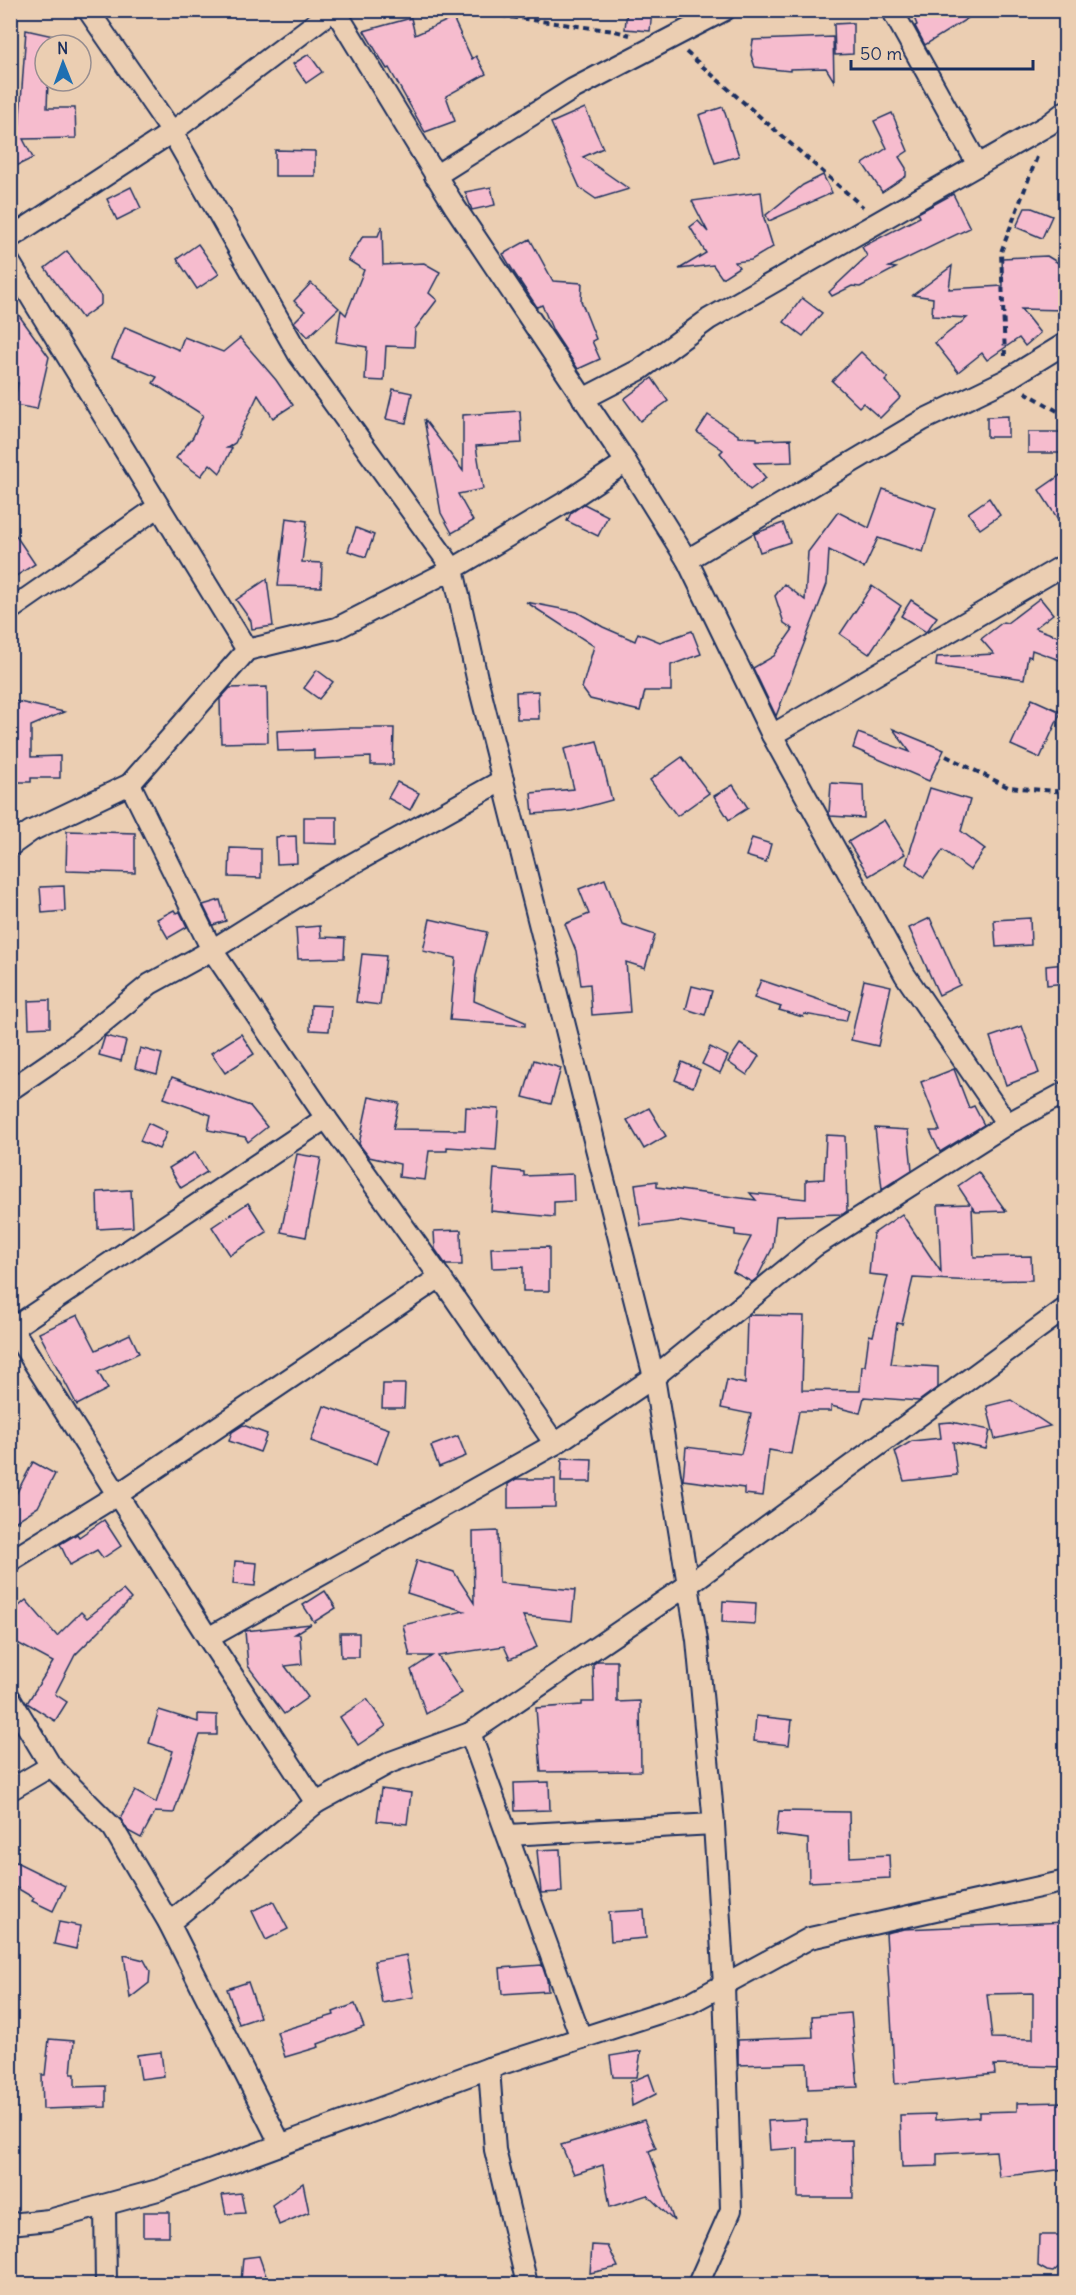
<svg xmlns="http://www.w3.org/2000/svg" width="1076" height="2295" viewBox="0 0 1076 2295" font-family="Delius,sans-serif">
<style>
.building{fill:#f6bcce;stroke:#1b2f5e;stroke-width:1.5;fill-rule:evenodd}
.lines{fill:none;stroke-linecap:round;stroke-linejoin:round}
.minor-casing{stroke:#1b2f5e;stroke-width:24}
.path{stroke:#1b2f5e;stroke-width:4;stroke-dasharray:6 4.5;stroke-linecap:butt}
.minor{stroke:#ebceb2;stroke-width:20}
</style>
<rect width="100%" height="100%" fill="#ebceb2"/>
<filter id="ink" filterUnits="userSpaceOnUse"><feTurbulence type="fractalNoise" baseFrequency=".0167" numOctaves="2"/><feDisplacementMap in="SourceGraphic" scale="12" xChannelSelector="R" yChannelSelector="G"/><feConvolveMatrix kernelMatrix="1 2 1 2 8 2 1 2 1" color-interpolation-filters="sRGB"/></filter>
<g filter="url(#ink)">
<!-- building -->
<g class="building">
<polygon points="627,10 652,10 650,31 625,29"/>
<polygon points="911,10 981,10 925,45 915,26 917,25"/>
<polygon points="411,18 415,35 453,18 472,59 476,56 486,74 446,96 455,121 425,132 389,68 387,69 364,31"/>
<polygon points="853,23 853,54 835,55 834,24"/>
<polygon points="26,30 53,36 51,45 45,45 43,81 48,81 47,108 75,108 76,138 23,139 33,158 10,169 10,112 19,131"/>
<polygon points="833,37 834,81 826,68 790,69 790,71 771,69 755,67 751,55 753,40"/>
<polygon points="309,54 322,72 306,83 293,64"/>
<polygon points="723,107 739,156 715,163 699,115"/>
<polygon points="585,108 603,148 583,157 629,189 596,199 580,188 551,123"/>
<polygon points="892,113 908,151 899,157 906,168 906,176 882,192 863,164 887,148 874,121"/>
<polygon points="275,150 315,151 315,176 275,176"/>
<polygon points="823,175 832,193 769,221 766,215 803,185"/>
<polygon points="131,187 141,208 117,220 107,199"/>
<polygon points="491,187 495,205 472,210 465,192"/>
<polygon points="761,192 764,218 773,247 751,260 735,262 739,267 722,278 713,265 679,269 706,253 690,227 698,221 708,232 692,201"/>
<polygon points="953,194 970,228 889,267 896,268 860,287 852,286 832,296 829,292 867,256 862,247 920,217 918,213"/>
<polygon points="1025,208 1032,208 1052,216 1042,238 1016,227"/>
<polygon points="382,226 383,265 424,263 440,272 429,293 437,300 415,329 414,347 386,346 384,381 365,380 367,347 336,342 341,310 346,315 364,270 348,260 363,236 378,236"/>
<polygon points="530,239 553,281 582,283 581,301 596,339 592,341 600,359 578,369 553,331 542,305 537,307 515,274 503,254"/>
<polygon points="198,244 219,274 197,289 177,259"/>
<polygon points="67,251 101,296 101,304 82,318 45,268"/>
<polygon points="1047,256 1065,267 1065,310 1021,309 1040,333 1025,346 1019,338 987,360 982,353 958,372 935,343 967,318 932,316 933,298 913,295 952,266 949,289 1003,286 1002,258"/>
<polygon points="311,283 339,308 308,337 294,322 305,311 294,301"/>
<polygon points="802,298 822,313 803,336 784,322"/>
<polygon points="10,303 49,357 37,409 14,405 18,383 10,382"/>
<polygon points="125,327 179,350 184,337 223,352 240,338 276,380 293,405 273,418 258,395 235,443 227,448 232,448 220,473 210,464 201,476 176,458 193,437 203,415 153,383 157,377 112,358"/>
<polygon points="861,352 888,378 885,381 901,397 880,418 863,403 859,407 832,381"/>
<polygon points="652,378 668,401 640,421 624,399"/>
<polygon points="393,389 412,393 406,423 386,419"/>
<polygon points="520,411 522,443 476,446 483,489 458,494 473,521 452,533 441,513 424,419 463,471 463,415"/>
<polygon points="708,415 738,435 738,437 757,438 757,440 791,439 792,462 754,463 766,478 750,490 720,453 723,450 697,432"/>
<polygon points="1008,416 1008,437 987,437 987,417"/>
<rect x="1028" y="432" width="37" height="21"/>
<polygon points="1065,472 1065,530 1039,490"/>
<polygon points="883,489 936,508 923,552 878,538 864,568 829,550 827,584 776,716 753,668 774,656 793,629 784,623 775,596 784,584 805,600 808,552 838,512 869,528"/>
<polygon points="989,498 1000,515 980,529 968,513"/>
<polygon points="584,504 608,516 598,536 567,521 571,513"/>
<polygon points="286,518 307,521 302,562 322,563 321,587 278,586"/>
<polygon points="783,523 790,542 760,552 754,534"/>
<polygon points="10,527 35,564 10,580"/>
<polygon points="356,528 374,535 366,557 348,551"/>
<polygon points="267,579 273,626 252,629 251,621 236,600"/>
<polygon points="872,586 901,606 869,654 840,634"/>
<polygon points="1040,598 1053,614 1035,628 1065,639 1065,662 1032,650 1031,657 1028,656 1024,679 936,666 937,657 994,654 981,639 1003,622 1007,623"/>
<polygon points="911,600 937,617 926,632 901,616"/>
<polygon points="526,602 577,612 603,627 635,641 638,633 660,642 692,631 701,654 671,665 671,691 645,691 640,711 590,699 582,688 594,646"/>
<polygon points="317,670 333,682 319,699 304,688"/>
<polygon points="267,687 268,742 221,743 220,699 230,688"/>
<polygon points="538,691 539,719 517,719 516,692"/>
<polygon points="1032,699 1061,712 1040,758 1011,745"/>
<polygon points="10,700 64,712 31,726 31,757 60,756 60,778 31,778 31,782 10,782"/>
<polygon points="344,728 394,728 393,765 371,765 371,757 314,759 314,750 278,751 277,731"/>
<polygon points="893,729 944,750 929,781 853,748 858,733 910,752"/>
<polygon points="597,741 612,800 572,811 533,814 531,793 574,789 564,749"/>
<polygon points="682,757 709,793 677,816 650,780"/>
<polygon points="397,782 419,793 410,810 388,798"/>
<polygon points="831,783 863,785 864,818 830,816 829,813"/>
<polygon points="733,785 748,808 729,820 714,796"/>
<polygon points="930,788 970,800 961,831 985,849 970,870 943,850 924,877 906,864"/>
<polygon points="304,817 337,817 337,844 304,843"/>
<polygon points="884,820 905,854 869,876 848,842"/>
<polygon points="67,831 135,833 135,873 66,871"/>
<polygon points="296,836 297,863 277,864 276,837"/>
<polygon points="752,838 771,844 766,862 746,856"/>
<polygon points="230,848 261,849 261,878 229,877"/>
<polygon points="605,879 622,924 655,935 645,968 626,962 630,1012 592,1015 590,984 581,985 576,951 565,924 589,914 579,889"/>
<polygon points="64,886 65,911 42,913 40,887"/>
<polygon points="220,900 226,921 213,925 203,905"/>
<polygon points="174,910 176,913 180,912 187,927 168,938 157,919"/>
<polygon points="930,918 960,985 939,995 909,928"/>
<polygon points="1030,918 1031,945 996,947 994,920"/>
<polygon points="430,919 487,932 476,976 474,1001 525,1022 525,1026 450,1020 456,958 423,951"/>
<polygon points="320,926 321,937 345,938 344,958 298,959 296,928"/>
<polygon points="362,954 386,956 380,1005 356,1002"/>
<polygon points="1065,964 1065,983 1047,985 1046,966"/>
<polygon points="761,980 849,1010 846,1021 804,1014 803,1017 779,1010 781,1007 754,998"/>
<polygon points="864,980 891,986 878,1046 851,1040"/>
<polygon points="692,986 712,991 705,1015 686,1009"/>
<polygon points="50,1000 50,1027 29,1028 28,1001"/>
<polygon points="311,1005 331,1006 329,1031 310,1030"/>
<polygon points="1022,1026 1039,1073 1006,1085 990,1037"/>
<polygon points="241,1034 254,1054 225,1073 211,1053"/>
<polygon points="105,1036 126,1041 121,1061 99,1055"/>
<polygon points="740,1044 759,1056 747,1075 728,1062"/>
<polygon points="710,1047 728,1056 720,1073 702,1064"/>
<polygon points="140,1048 162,1054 157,1074 135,1068"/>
<polygon points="534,1060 561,1068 551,1104 523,1097"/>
<polygon points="682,1062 700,1070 693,1087 675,1080"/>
<polygon points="954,1069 969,1108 974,1106 984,1125 940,1152 930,1131 940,1131 921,1082"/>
<polygon points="172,1077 250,1106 267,1127 248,1142 245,1137 208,1130 211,1115 164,1098"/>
<polygon points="369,1097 399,1103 393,1129 465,1130 466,1107 499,1109 496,1150 447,1147 447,1151 429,1151 425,1180 399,1177 400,1164 369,1157 359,1144"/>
<polygon points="649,1108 666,1136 644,1149 627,1120"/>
<polygon points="148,1123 167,1132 159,1149 140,1141"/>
<polygon points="875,1128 908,1130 912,1170 882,1189"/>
<polygon points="826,1135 845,1136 847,1211 843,1214 776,1216 773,1247 757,1278 752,1282 733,1272 751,1237 735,1235 735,1230 679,1221 641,1226 635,1184 657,1181 657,1187 756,1200 750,1193 806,1199 806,1180 824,1179"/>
<polygon points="195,1152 207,1172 181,1188 169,1168"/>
<polygon points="297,1154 321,1158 306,1237 281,1232"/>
<polygon points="494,1169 524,1172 524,1176 573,1174 574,1201 554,1202 554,1217 491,1211"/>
<polygon points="978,1172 1006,1211 976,1212 972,1207 974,1257 1031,1256 1032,1280 975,1281 913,1278 902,1324 897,1323 891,1364 938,1367 938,1387 919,1401 864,1397 860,1413 831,1406 831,1411 799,1411 791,1454 769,1450 763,1496 744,1494 744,1488 683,1480 686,1447 741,1454 751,1414 721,1408 727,1380 745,1384 747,1317 750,1315 804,1316 802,1390 860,1391 862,1366 865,1366 869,1335 873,1336 888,1276 869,1274 873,1234 902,1214 941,1272 938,1205 970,1204 958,1186"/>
<polygon points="131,1190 133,1227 98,1229 97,1192"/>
<polygon points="248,1203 267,1232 230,1255 212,1227"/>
<polygon points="461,1230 462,1265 446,1265 435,1249 434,1231"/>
<polygon points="549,1247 549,1291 523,1291 523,1267 492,1268 491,1248"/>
<polygon points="78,1315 96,1350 130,1334 139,1353 98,1372 108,1389 77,1405 39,1333"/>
<polygon points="383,1384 405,1384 404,1408 382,1408"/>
<polygon points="1011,1400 1050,1426 995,1439 987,1406"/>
<polygon points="324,1406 389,1429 377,1464 311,1441"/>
<polygon points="951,1422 990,1430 986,1449 953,1442 957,1475 904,1481 895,1451 912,1441 941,1438 939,1423"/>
<polygon points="243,1425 267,1434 260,1452 229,1441 232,1432"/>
<polygon points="458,1436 466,1456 439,1467 431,1446"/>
<polygon points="562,1458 592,1459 591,1482 561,1482"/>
<polygon points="33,1462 55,1474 38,1507 10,1525 10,1499 15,1496"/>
<polygon points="516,1479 555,1479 555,1507 508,1508 508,1484"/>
<polygon points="104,1520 121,1546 103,1558 97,1550 70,1565 60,1544 77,1534 79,1537"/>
<polygon points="498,1531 499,1583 575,1590 572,1621 523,1616 537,1647 510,1659 504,1646 438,1656 462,1693 426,1714 411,1670 432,1656 410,1656 403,1625 464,1611 407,1593 417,1560 454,1572 474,1603 473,1532"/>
<polygon points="235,1561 257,1563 255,1586 233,1584"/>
<polygon points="123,1590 131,1599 75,1655 55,1694 67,1702 55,1721 27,1703 53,1662 10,1639 10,1614 26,1600 57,1636 81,1612 87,1618"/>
<polygon points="325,1591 336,1608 314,1622 303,1605"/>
<polygon points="723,1601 756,1603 755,1624 722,1622"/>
<polygon points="311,1624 295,1634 300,1634 302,1664 285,1666 308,1697 284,1714 248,1666 245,1631"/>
<polygon points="340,1633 359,1633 359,1657 341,1657"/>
<polygon points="598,1661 617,1661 617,1702 640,1701 641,1771 541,1772 536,1708 582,1705 582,1702 594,1702 593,1664"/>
<polygon points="367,1699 386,1726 358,1745 340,1717"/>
<polygon points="159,1710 198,1722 198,1714 217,1715 217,1735 200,1735 174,1813 155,1812 141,1838 128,1831 120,1818 135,1791 156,1803 173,1751 149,1743"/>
<polygon points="756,1716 792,1720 789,1745 754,1741"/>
<polygon points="549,1782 550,1810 515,1811 514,1783"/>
<polygon points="381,1789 411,1793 407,1824 377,1821"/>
<polygon points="779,1811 849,1812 850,1857 889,1855 890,1878 809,1882 808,1839 776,1835"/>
<polygon points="560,1849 562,1892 541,1893 537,1850"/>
<polygon points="10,1859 65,1886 53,1911 32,1901 34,1898 10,1884"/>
<polygon points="273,1901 288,1929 266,1940 252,1911"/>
<polygon points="644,1910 646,1938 611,1941 609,1912"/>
<polygon points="59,1922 80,1926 76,1949 54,1944"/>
<path d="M1065,1922V2067L994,2065L995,2074L895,2084L886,1933L904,1929ZM1033,1993V2039L992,2038L987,1994Z"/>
<polygon points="124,1955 144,1960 150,1971 149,1983 130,1998"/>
<polygon points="406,1955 414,1997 382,2003 374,1961"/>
<polygon points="542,1965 547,1980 548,1991 502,1994 500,1968"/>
<polygon points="248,1982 260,2017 239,2024 227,1989"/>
<polygon points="355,2004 364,2027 318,2044 319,2047 285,2057 277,2032 334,2015 333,2012"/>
<polygon points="851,2013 858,2087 808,2089 807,2063 738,2065 738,2040 813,2037 812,2016"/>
<polygon points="49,2039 74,2041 71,2074 75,2074 75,2087 106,2086 106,2107 43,2109 42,2075 45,2075"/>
<polygon points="641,2051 637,2077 613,2077 610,2056"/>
<polygon points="161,2052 164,2076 141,2079 137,2055"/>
<polygon points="649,2074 656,2094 632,2106 630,2082"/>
<polygon points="1065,2102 1065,2169 999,2177 996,2151 937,2154 937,2166 902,2167 900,2115 935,2114 935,2120 979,2117 979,2112 1017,2111 1017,2103"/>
<polygon points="806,2119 807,2141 852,2140 853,2198 798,2198 798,2148 770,2150 768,2121"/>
<polygon points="644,2120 656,2148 649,2151 674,2221 647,2195 610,2207 603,2165 574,2174 561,2145"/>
<polygon points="303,2183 309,2212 279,2225 272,2205"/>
<polygon points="241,2193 245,2213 226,2214 222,2195"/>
<rect x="143" y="2212" width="26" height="24"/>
<polygon points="1039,2235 1060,2235 1060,2250 1063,2257 1063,2263 1053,2272 1047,2271 1038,2266"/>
<polygon points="592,2245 608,2246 618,2267 590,2273"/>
<polygon points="259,2256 266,2276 241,2281 243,2258"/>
</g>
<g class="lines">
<defs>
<g id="minor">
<polyline points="335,10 455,207 626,462 687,560 772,735 905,975 1007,1124"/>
<polyline points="892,10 978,165"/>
<polyline points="435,176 573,89 725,10"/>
<polyline points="10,238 172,132 333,10"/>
<polyline points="10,263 247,650"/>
<polyline points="583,399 641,369 709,319 1048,125 1066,111"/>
<polyline points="626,462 572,498 453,569 477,678 654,1377 697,1640 714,1824 724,1985 731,2210 698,2284"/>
<polyline points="687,560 923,420 1006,380 1066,343"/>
<polyline points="10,610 158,507"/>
<polyline points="772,735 1066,564"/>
<polyline points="130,784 212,950 326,1118 440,1277 555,1444"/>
<polyline points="10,846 31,831 130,784 247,650 337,628 453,569 299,355 172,132 88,10"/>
<polyline points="10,1090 73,1047 150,984 212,950 327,878 503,780"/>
<polyline points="10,1325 208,1638 316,1803"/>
<polyline points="10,1330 326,1118"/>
<polyline points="10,1561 117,1495 440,1277"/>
<polyline points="208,1638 555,1444 654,1377 815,1246 1007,1124 1066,1092"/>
<polyline points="10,1698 51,1766 113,1828 169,1923 281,2145"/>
<polyline points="470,1733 581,2038"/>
<polyline points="10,1790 51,1766"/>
<polyline points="508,1835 714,1824"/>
<polyline points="169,1923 316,1803 391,1762 470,1733 688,1585 1066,1308"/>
<polyline points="489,2068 495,2150 527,2284"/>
<polyline points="105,2205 106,2284"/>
<polyline points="10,2224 49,2220 158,2190 489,2068 690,2003 810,1938 1066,1881"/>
</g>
</defs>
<!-- minor casing -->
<use href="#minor" class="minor-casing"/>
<!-- path -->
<g class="path">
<polyline points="480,13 615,31 630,35"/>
<polyline points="686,52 863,207"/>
<polyline points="1005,356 1001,252 1037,157"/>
<polyline points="1025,392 1066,416"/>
<polyline points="946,756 1008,787 1066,792"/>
</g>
<!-- minor -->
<use href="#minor" class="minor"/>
</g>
</g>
<!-- margin -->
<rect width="1076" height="2295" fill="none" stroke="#ebceb2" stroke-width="36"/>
<rect x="18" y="18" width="1040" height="2259" fill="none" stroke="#1b2f5e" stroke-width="2" filter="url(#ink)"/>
<!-- north arrow -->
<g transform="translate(63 63) rotate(359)"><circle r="28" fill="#ebceb2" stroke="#988e90" stroke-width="1.5"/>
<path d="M0-4.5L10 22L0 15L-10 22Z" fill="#1f6fb2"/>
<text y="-9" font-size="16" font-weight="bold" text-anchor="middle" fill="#1b2f5e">N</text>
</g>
<!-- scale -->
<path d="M851 60v9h182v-9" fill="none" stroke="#1b2f5e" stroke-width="3"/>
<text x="860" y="60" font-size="18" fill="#1b2f5e" stroke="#ebceb2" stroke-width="4.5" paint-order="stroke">50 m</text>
</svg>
